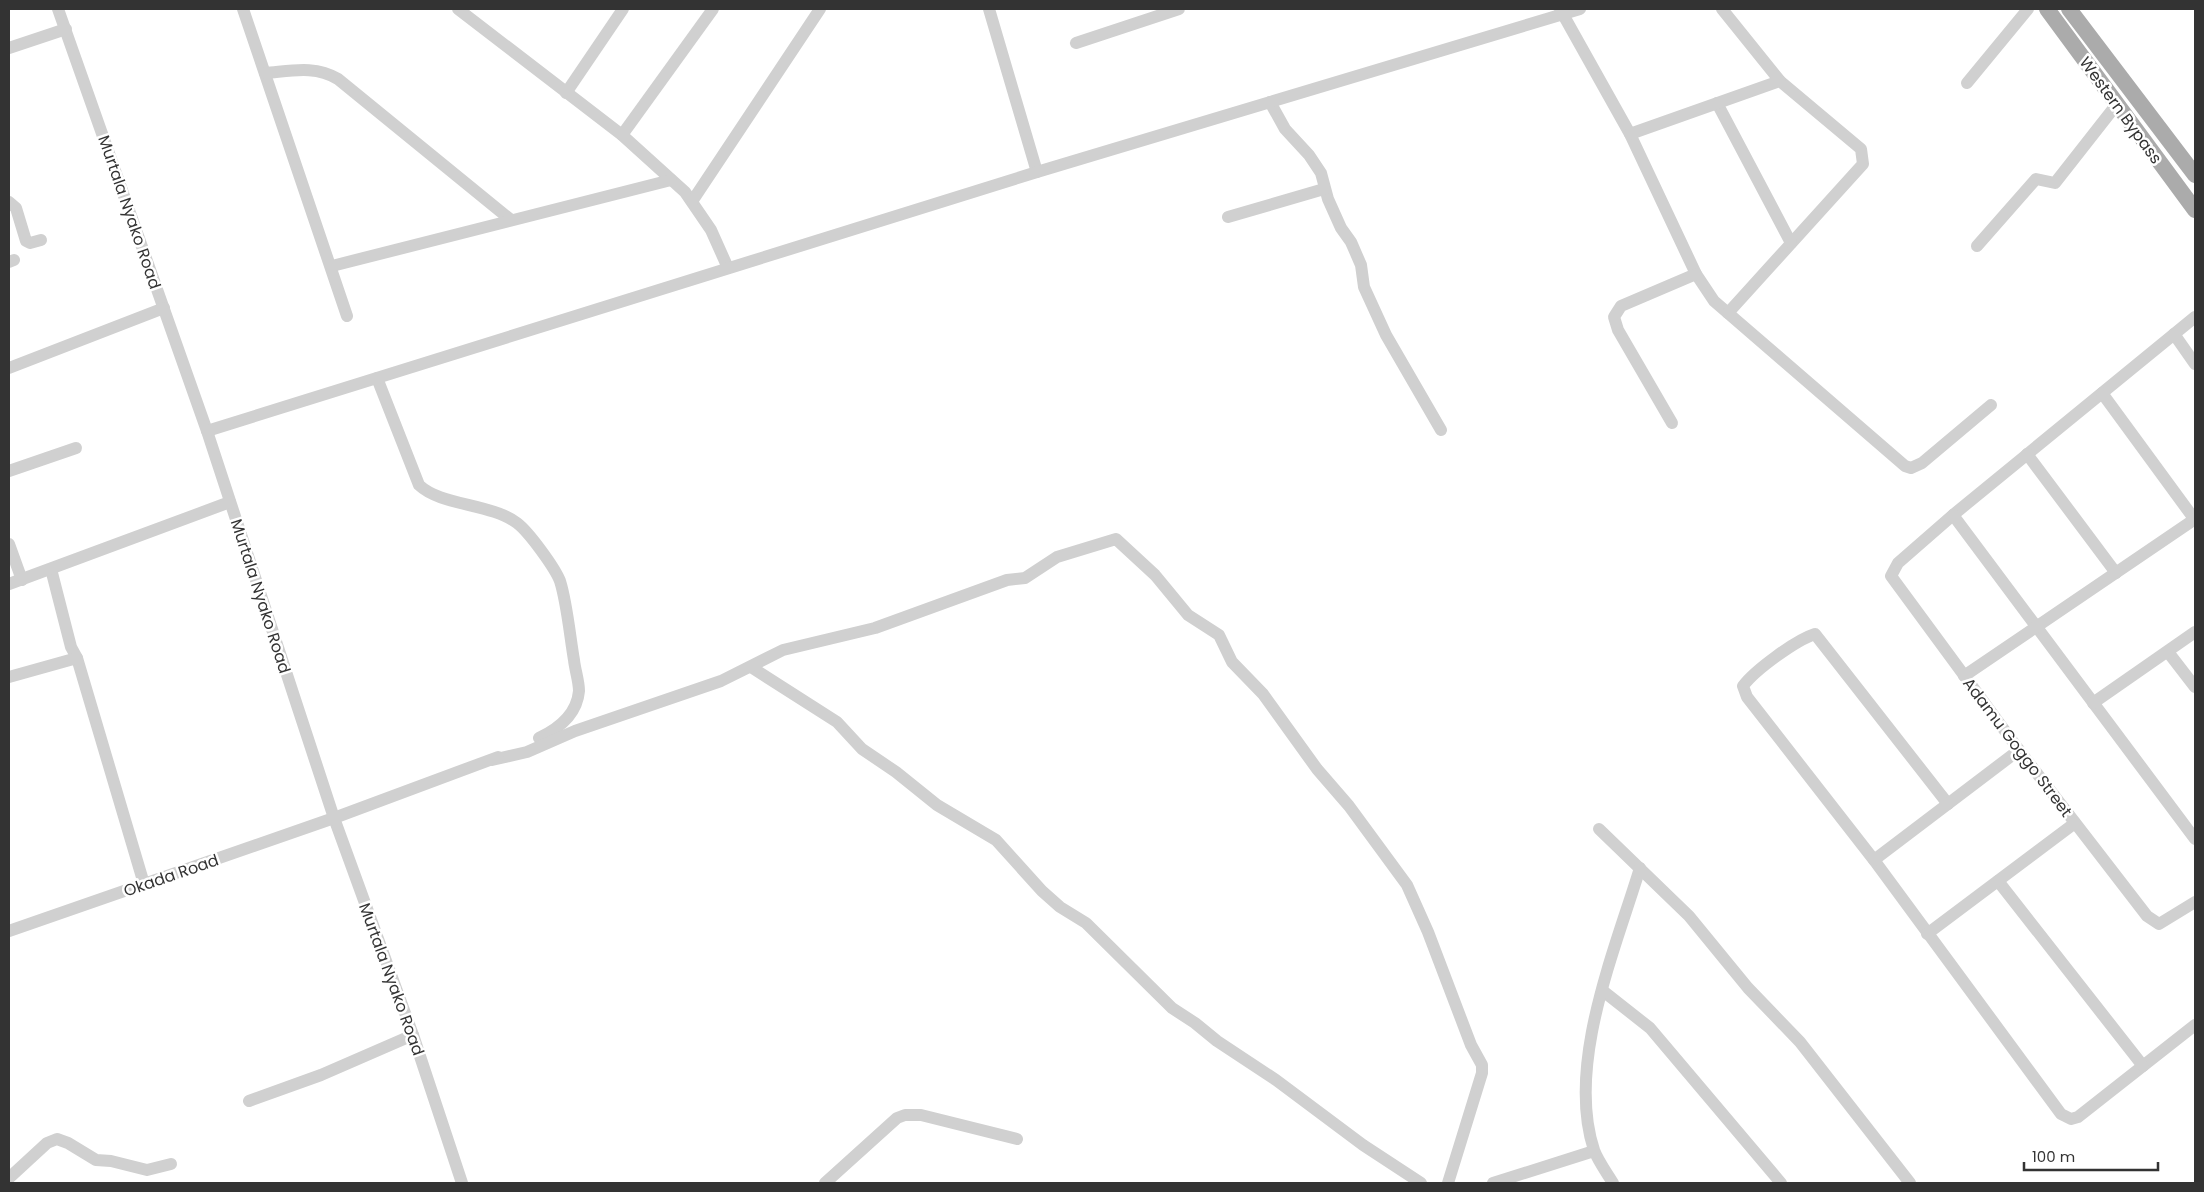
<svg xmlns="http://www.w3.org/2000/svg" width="2204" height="1192" viewBox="0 0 2204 1192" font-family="Poppins,sans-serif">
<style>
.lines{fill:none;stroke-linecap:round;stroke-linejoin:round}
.minor{stroke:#d0d0d0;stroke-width:12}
.major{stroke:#ababab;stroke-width:16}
.labels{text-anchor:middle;stroke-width:5;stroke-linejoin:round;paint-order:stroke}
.street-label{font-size:16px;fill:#333;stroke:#fff}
</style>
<rect width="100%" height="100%" fill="#fff"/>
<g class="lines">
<!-- minor -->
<g class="minor">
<polyline points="58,9 207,431 334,818 413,1035 462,1183"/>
<polyline points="243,9 347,316"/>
<polyline points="458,9 622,135 685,192 711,230 728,268"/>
<polyline points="989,9 1037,172"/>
<polyline points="1560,9 1630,134 1696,274 1714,301 1905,466 1911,468 1922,463 1991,405"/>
<polyline points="1722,9 1780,81 1861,149 1863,164 1728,313"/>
<polyline points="1076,43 1179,9"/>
<polyline points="9,48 66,29"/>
<path d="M265,73C291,71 315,65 338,79L511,220"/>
<polyline points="1967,83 2028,9"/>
<polyline points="566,93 623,9"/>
<polyline points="1270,102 1285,129 1309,155 1321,173 1328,199 1341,228 1351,242 1361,265 1364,287 1386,335 1441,430"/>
<polyline points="1717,103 1791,243"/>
<polyline points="1630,134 1780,81"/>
<polyline points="622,135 713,9"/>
<polyline points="693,200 820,9"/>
<polyline points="9,202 16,208 26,241 30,243 41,240"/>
<polyline points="1228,217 1324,189"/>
<polyline points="1977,246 2036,179 2055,183 2117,104"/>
<polyline points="9,262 14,260"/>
<polyline points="332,266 671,180"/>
<polyline points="2195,317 1953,515 1898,563 1891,576 2019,750 2147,916 2159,924 2195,902"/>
<polyline points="2174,334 2195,364"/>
<polyline points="9,368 164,308"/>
<path d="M377,378L419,485C441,506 490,503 517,523C529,532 555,568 560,581C567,603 570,637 574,660C575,670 579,681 579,691C577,714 558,729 539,738"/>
<polyline points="2102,393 2195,520"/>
<polyline points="1672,423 1618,330 1614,317 1621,306 1696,274"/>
<polyline points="207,431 1037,172 1580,9"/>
<polyline points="2027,454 2116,573"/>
<polyline points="9,471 76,448"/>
<polyline points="1953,515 2195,839"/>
<polyline points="9,544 22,580"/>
<polyline points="51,569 71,647 77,658 144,884"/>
<polyline points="9,584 230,502"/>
<polyline points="2168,652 2195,687"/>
<polyline points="751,667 837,722 862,749 896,772 937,805 996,840 1042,891 1060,907 1086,923 1172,1008 1195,1023 1217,1041 1276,1080 1363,1145 1421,1183"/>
<polyline points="1964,676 2195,519"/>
<polyline points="9,677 77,658"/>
<polyline points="2093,703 2195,632"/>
<polyline points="492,760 527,752 575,731 721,681 783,650 875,628 1007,580 1025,578 1057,557 1116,539 1155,575 1188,615 1219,635 1232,662 1263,694 1317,769 1349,806 1407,885 1428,932 1471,1045 1482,1065 1482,1073 1448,1183"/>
<path d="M1948,804L1815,634C1796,640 1755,670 1743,686L1747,697L1874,860L2061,1114L2071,1119L2078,1117L2195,1025"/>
<polyline points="1599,829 1689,916 1748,988 1800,1042 1910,1183"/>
<polyline points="1874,860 2019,750"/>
<polyline points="1998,881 2143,1066"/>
<polyline points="9,931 334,818 498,757"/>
<polyline points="1927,934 2075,823"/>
<polyline points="1603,991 1650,1028 1781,1183"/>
<polyline points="249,1101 321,1075 413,1035"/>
<polyline points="9,1178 47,1143 57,1139 68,1143 96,1160 111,1161 147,1170 171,1164"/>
<polyline points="825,1183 897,1118 905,1115 921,1115 1017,1139"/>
<polyline points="1493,1183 1594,1151"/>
<path d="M1613,1183C1607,1173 1598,1161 1594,1150C1566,1065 1615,950 1640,868"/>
</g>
<!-- major -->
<g class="major">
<polyline points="2047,9 2195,210"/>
<polyline points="2069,9 2195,175"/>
</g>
</g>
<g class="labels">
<!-- street labels -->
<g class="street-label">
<text transform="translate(2121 110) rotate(54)" y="6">Western Bypass</text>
<text transform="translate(130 212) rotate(71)" y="6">Murtala Nyako Road</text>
<text transform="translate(261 596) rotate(72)" y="6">Murtala Nyako Road</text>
<text transform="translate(2018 747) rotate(53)" y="6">Adamu Goggo Street</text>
<text transform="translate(171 875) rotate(-19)" y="6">Okada Road</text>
<text transform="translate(392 979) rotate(70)" y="6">Murtala Nyako Road</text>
</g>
</g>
<!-- border -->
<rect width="2204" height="1192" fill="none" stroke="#333333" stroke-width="20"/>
<!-- scale -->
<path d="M2024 1162v8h134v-8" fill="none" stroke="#333333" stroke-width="2.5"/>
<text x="2032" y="1162" font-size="15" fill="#333333" stroke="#ffffff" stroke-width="4" paint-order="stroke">100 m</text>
</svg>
